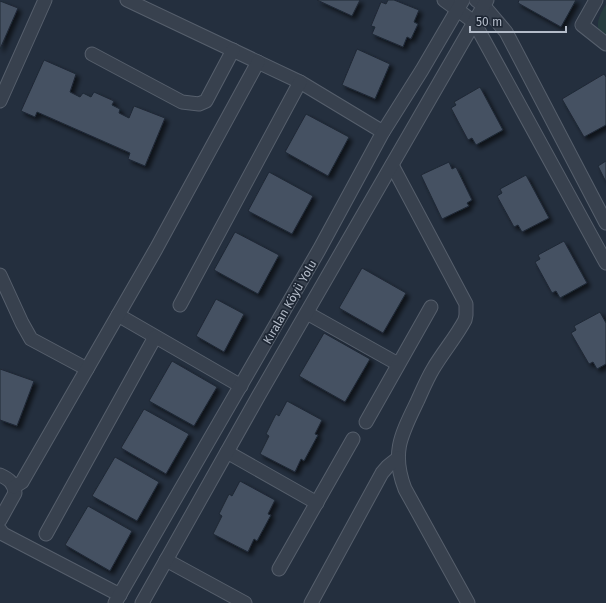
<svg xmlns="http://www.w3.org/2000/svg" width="606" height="603" viewBox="0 0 606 603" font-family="'Fira Sans',sans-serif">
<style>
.green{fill:#263c3f}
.building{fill:#455162;stroke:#1f2835;filter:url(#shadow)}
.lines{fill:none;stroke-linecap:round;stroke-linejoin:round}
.minor-casing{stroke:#565f6c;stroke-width:15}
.minor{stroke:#38414e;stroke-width:13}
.labels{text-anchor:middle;stroke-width:3.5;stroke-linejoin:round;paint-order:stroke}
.street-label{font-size:12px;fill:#b4bcc9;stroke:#1d2633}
</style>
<defs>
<filter id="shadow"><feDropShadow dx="3.5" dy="3.5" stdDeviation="2" flood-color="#0009"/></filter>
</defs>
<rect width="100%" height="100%" fill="#242f3e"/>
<!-- green -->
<path class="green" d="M606,4V39C592,28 599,16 606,4Z"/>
<!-- building -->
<g class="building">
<polygon points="317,0 360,0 352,16"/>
<polygon points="388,0 394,0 419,10 414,22 418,24 411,39 407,37 403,47 372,34 375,27 371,26 381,2 386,4"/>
<polygon points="519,0 576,0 561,27 518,3"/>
<polygon points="0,1 18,8 0,49"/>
<polygon points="357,49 390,64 375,99 342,85"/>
<polygon points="44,60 76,74 70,92 80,97 83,93 91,97 94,92 114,101 112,105 120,109 119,113 129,118 134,106 165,118 145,166 128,159 130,153 37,112 35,117 21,111"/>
<polygon points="604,74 606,77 606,125 584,137 562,99"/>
<polygon points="480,87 503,130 476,145 472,138 468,140 451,108 456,105 454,102"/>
<polygon points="306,114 349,137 328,176 285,152"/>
<polygon points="606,161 606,182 598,166"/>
<polygon points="449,162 452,169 456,167 472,200 467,203 469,206 442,219 421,175"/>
<polygon points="269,172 313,196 292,234 248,211"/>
<polygon points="526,175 549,218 522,232 518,225 514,227 497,196 502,193 500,189"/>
<polygon points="235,232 279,255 258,294 214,270"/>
<polygon points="564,241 587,283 560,298 556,291 552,293 535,262 540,259 538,255"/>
<polygon points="362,268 406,293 383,333 339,308"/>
<polygon points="216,299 244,314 224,352 196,336"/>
<polygon points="600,312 606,323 606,364 597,369 593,362 589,364 571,333 576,330 574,326"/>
<polygon points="324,333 370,359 345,402 299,376"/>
<polygon points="172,361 217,387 194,426 149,401"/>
<polygon points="0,369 34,381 17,426 0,420"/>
<polygon points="287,401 322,420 315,434 318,435 304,461 301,459 295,472 260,454 269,436 266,434 276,414 279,416"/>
<polygon points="144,409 189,434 166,474 121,448"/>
<polygon points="115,457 159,482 137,521 92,496"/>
<polygon points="240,481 275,500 268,514 271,515 257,541 254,539 248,552 213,534 222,516 219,514 229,494 232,496"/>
<polygon points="88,506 132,531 110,571 65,545"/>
</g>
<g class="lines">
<defs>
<g id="minor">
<polyline points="127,0 300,82 383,132"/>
<polyline points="444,0 474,22 606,263"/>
<polyline points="476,0 484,6 506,32 606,223"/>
<polyline points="596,0 582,25 606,44"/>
<polyline points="92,54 182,102 199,104 206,101 233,50"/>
<polyline points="0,101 45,0"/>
<path d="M392,165L466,304V315L465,320C456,337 443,352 433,369C427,379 422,391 417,402C401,435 391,453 405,489L468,603"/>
<polyline points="0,275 22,323 31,339 87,369"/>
<polyline points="180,305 300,82"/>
<polyline points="307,313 398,364"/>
<polyline points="118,315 241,386"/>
<polyline points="366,422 431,307"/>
<polyline points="227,452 317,503"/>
<path d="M0,475C9,479 14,483 15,493L0,520"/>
<polyline points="14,487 22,482 156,249 258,62"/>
<polyline points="0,530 3,534 120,595"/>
<polyline points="46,534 155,337"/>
<polyline points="166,560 245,603"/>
<polyline points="279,569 353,439"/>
<polyline points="115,603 319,250 383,132 422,70 463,0"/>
<polyline points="142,603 259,395 487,0"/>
<polyline points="311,603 382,473 388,466 398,458"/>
</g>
</defs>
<!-- minor casing -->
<use href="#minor" class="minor-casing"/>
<!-- minor -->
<use href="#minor" class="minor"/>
</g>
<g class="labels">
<!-- street labels -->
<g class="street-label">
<text transform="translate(290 302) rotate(-60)" y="4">Kıralan Köyü Yolu</text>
</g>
</g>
<!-- scale -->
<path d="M470 26v6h96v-6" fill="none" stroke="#b4bcc9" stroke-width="2"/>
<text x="476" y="26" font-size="12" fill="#b4bcc9" stroke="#1d2633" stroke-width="3" paint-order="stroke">50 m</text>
</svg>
